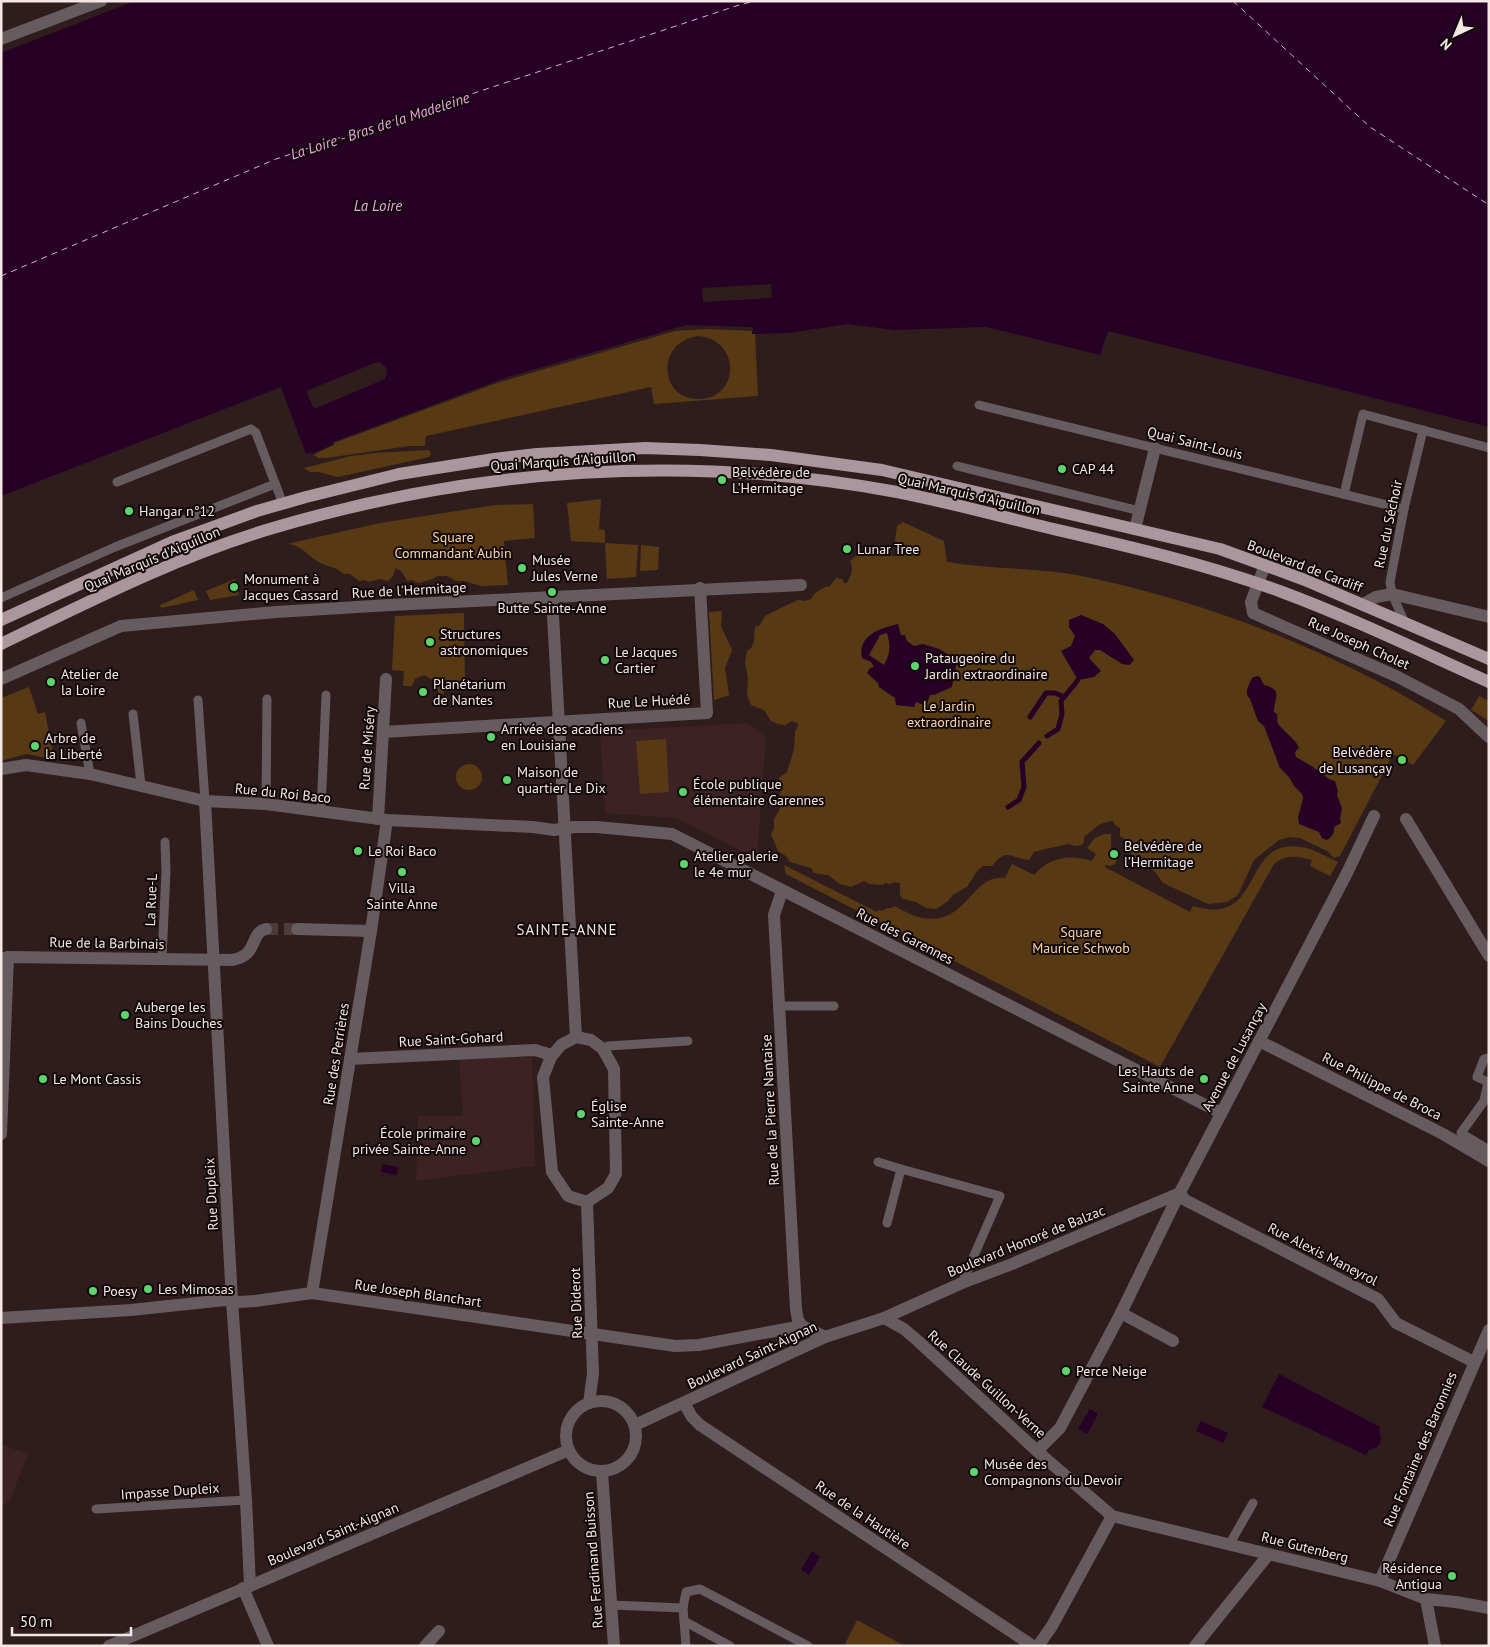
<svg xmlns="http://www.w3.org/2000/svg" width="1490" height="1647" viewBox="0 0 1490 1647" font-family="'PT Sans',sans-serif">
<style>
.built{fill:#3c2222}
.green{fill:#573a14;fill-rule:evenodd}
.water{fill:#270025;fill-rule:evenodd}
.pier{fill:#2f1c1c}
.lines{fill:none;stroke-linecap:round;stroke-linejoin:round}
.stream{stroke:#270025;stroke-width:5}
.ferry{stroke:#eca3e4;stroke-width:1;stroke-dasharray:6 5;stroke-linecap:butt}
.minor-tunnel{stroke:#4d3a3a;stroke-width:12;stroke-dasharray:12 6;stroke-linecap:butt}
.service{stroke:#665c5f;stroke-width:9}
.pedestrian{stroke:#665c5f;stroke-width:12}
.minor{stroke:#665c5f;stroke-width:12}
.primary{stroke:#aa969c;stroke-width:12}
.poi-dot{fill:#5cd56d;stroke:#110909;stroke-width:2}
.labels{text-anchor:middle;stroke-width:4;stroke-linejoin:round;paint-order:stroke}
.street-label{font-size:14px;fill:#f4e7e6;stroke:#110909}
.poi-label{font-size:14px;fill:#f4e7e6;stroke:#110909;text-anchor:start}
.park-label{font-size:14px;fill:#fcd6a9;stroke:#110909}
.water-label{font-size:15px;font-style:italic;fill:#eca3e4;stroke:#110909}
.neighbourhood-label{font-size:15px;letter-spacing:1px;fill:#f4e7e6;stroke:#110909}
</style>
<rect width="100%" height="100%" fill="#2f1c1c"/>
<!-- built -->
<g class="built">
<polygon points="748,723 766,737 757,859 676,818 605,813 600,731"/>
<polygon points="532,1057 535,1166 416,1181 418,1116 463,1116 459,1059"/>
<polygon points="1,1444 28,1454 10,1500 1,1508"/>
</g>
<!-- green -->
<g class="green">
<path d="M706,329L753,331L752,334H755L758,396L654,404L651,387L426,436L425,446H409L326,458H319L313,455L334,445V443L497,383L675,331ZM698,336C741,339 740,398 700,399C659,401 655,342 698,336Z"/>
<polygon points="429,450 431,454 429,457 338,477 318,472 310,472 304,468 351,456 375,453"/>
<polygon points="601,499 599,529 605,530 605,543 638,545 636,577 607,579 605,543 571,541 567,503"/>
<path d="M533,504L535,538L504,541L508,585L481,586L464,581H456L447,576H438L432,579L419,583L411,580L407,581L402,572L396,568L394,572L393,576L388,581L380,579L368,582L365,580L359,581L350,574H344C336,566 326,567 317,561C306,554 301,545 287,544L380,523L495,505Z"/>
<path d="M903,522L944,541L947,562C993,570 1041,567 1086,577C1208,602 1342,654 1446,721L1413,765L1395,755L1392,756L1340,856L1334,858L1327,851L1300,838L1289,837L1279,840L1254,860L1238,895L1227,902L1208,904L1163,883L1156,873L1149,866L1138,861L1130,853L1127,841L1120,836V828L1116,826L1113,821C1097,823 1095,829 1084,837V842L1082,845L1075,846L1068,844L1037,851L1034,852L1029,860C1011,859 1007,846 992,866H983L977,871L967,887L953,895L948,901L936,909L926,908L916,902L903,899L900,895V883L894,882L891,884L885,883L883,885L870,884L864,881L851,887L840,884L828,875L814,873L811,868L790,862L786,856L778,851L771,834L774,829V819L779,811L781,805L779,778L787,772L789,766L794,749L795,732L799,724L792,721L785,725L778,724L771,721L764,710L751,705L747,695L748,678L745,662L747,651C757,645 753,637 755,627L760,625L765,616L779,609L798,600L805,601L811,599C815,591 822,588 830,586L836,578L842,579L844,583H847C851,576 854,569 850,561C855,558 857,553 862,551C882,544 883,558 896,556L897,552L895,540L897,526Z"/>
<polygon points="641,545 659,547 658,570 640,571"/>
<polygon points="235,579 239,595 210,600 206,591"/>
<polygon points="194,590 198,600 161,608 160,605"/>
<polygon points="722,611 721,626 732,650 725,668 729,695 714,700 709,612"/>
<polygon points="464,613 465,686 444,691 444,694 438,694 438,689 436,689 433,680 424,675 415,679 412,686 403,686 404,671 392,670 395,616"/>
<polygon points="29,687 38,714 45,712 54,759 26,754 1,761 1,698"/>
<polygon points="1479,696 1489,701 1489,721 1471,710"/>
<polygon points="666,739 669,792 640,794 636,741"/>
<circle cx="469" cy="777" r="13"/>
<path d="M1104,834H1111V850L1116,853L1118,857L1115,864L1110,866L1106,865L1105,867L1190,912L1193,906C1266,928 1239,837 1302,847C1315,849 1326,857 1338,862L1330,876L1310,866L1312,860C1299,856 1285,854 1274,864L1160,1067L786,874L784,865L877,912L878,910L882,911L887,908H892L894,906C903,910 912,916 922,918C968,926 971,873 1005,878L1012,864L1034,875C1049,857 1071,854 1092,861L1096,854L1087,848L1095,838Z"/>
<polygon points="857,1620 905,1646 844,1646"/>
</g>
<!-- water -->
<g class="water">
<polygon points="135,1 1489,1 1489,427 1108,331 1100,355 986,327 894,330 848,324 788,333 752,334 753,327 686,325 505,378 333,442 334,444 312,454 311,452 306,454 281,387 1,496 1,53"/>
<polygon points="1081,615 1103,624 1115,634 1134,660 1129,665 1122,664 1100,650 1095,650 1089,658 1101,671 1094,677 1078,680 1061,651 1071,646 1075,636 1069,627 1069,620"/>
<path d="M898,624L901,635H905L907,641L914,646L923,644L939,649L954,658L956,666L952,687L934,695H930L927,703L924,705L916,702L914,707L896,705L895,698L879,687L878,683L867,673L870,668L874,667L871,662L862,658C857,635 881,628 898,624ZM887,633C891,646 890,654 884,665L869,655L880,635Z"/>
<path d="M1257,676L1260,677L1264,685C1285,690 1273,700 1274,712L1277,714C1278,719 1276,723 1280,726C1285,733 1296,739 1299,748L1295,752L1296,757L1313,767L1329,779L1335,781L1338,791L1337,795L1342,808L1340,818L1341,823L1334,827C1335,832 1332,838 1326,840L1322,838L1319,832L1299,824L1298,818L1303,798L1302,794L1294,786L1289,777L1280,768L1264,726L1258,721L1250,699L1247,695V690L1249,684L1252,678Z"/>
<polygon points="382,1164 398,1167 397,1175 381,1172"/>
<path d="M1279,1374L1380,1427L1379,1430C1383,1441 1381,1448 1369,1450L1366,1455L1262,1407Z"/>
<polygon points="1090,1409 1098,1414 1087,1434 1078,1429"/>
<polygon points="1201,1421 1228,1433 1223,1443 1196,1431"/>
<polygon points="812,1551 820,1557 809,1575 801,1570"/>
</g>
<!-- pier -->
<g class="pier">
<polygon points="771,284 772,298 703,302 702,288"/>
<polygon points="377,362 381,363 386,368 387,372 385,379 314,409 306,391"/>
</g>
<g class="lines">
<!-- stream -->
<g class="stream">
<polyline points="1030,717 1046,693 1055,693 1064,697"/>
<polyline points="1047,736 1058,729 1062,714 1061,701 1078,680"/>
<polyline points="1008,807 1019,800 1024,787 1022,762 1039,743"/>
</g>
<!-- ferry -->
<g class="ferry">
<polyline points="1233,1 1370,127 1489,205"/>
<polyline points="1,276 276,159 739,5 755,1"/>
</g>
<!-- minor-tunnel -->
<polyline class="minor-tunnel" points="266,929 297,929"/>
<!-- service -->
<g class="service">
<polyline points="979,405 1404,509"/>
<polyline points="957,466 1140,511"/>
<polyline points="117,482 251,429 256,433 283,504"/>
<polyline points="1344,494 1363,414 1489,448"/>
<polyline points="1,598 115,547 275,484"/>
<polyline points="1405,623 1392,594 1390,582 1404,509 1423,430"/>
<polyline points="198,700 205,801"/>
<polyline points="133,714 141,785"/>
<polyline points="81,723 90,774"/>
<polyline points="266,804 267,699"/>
<polyline points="321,811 326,695"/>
<polyline points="162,958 166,871 165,842"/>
<polyline points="779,1006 834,1006"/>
<polyline points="603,1049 608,1046 688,1041"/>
<polyline points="1489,1058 1484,1059 1477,1077 1488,1082 1484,1101 1461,1133 1489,1150"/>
<polyline points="878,1162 901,1169"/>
<polyline points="887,1223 901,1169 1000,1196 962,1283"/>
<polyline points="96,1509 246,1500"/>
<polyline points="1229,1545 1253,1503"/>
<polyline points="612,1605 683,1608 686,1646"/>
<polyline points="683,1608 686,1592 700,1589 808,1646"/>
<polyline points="684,1621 730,1646"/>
</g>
<!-- pedestrian -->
<polyline class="pedestrian" points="1,39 101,1"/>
<!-- minor -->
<g class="minor">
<polyline points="1135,529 1155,448"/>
<polyline points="1265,565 1251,602 1253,613 1396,676 1442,700 1459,709 1489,737"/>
<polyline points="552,597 576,1037"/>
<polyline points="1363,604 1376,597 1392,594 1489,617"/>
<polyline points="1,679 121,626 276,612 390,605 801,585"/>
<polyline points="383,732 707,713 700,588"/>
<polyline points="1,769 26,765 90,774 205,801 266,804 387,820 533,827 554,830 574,827 596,827 672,834 1221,1113"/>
<polyline points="205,801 232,1301 246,1500 250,1585"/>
<polyline points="378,819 386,679"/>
<polyline points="1406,819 1489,956"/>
<polyline points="782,891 774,915 796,1309 798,1320 802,1326"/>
<polyline points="297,929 371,931"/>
<path d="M1,959L8,957L232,960C259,956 249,933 266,929"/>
<polyline points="576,1037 591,1040 603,1049 614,1069 616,1174 608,1188 587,1202"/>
<polyline points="576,1037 561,1045 551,1057 543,1077 552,1172 568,1196 587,1202"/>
<polyline points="1259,1041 1443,1134 1489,1161"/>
<polyline points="350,1059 535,1050 548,1054 551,1057"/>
<polyline points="1,1134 8,957"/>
<polyline points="1180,1193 1185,1200 1378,1299 1396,1323 1474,1362"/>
<polyline points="587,1202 593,1374 589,1403"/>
<polyline points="312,1293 371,931 387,820"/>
<polyline points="1121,1313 1173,1341"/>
<polyline points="1,1318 131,1310 225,1300 239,1302 255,1301 312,1293 675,1346 699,1345 802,1326 825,1337"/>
<polyline points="884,1318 904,1329 918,1341 1037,1451 1112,1516 1380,1581 1426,1599 1456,1602 1489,1608"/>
<circle cx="601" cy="1436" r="35"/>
<polyline points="684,1403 692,1417 700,1425 1033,1646"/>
<polyline points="635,1425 825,1337 884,1318 962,1283 1012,1264 1180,1193"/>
<polyline points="1037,1451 1060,1428 1121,1313 1176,1200 1347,873 1374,816"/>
<polyline points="602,1472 614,1646"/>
<polyline points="1380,1581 1489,1330"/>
<polyline points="243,1588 268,1646"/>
<polyline points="1426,1599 1435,1646"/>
<polyline points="109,1646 569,1450"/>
<polyline points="425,1646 439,1631"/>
<polyline points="1038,1646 1052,1626 1112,1516"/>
<polyline points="1195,1646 1269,1554"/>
</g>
<!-- primary -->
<g class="primary">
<polyline points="1,620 172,542 257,511 306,497 399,474 494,459 537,454 645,448 700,450 771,455 882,470 1220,549 1305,580 1489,659"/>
<path d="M1,644C90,601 178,556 273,528C476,468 689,453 897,492C948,502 999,516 1049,528C1127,546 1206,564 1282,592C1352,618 1420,651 1489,682"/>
</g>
</g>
<!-- markers -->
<g class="poi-dot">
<circle cx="1062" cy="469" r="5"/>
<circle cx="722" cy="480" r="5"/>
<circle cx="129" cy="511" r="5"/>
<circle cx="847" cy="549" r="5"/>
<circle cx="522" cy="568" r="5"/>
<circle cx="234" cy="587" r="5"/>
<circle cx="552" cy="592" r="5"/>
<circle cx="430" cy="642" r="5"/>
<circle cx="605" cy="660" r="5"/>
<circle cx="915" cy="666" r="5"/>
<circle cx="51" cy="682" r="5"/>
<circle cx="423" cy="692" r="5"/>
<circle cx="491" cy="737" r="5"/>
<circle cx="35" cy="746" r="5"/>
<circle cx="1402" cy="760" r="5"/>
<circle cx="507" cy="780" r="5"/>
<circle cx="683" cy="792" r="5"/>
<circle cx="358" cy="851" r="5"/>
<circle cx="1114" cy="854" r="5"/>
<circle cx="684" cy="864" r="5"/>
<circle cx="402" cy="872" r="5"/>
<circle cx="125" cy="1015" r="5"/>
<circle cx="43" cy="1079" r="5"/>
<circle cx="1204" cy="1079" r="5"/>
<circle cx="581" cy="1114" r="5"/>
<circle cx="476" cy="1141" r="5"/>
<circle cx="148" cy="1289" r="5"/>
<circle cx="93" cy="1291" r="5"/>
<circle cx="1066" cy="1371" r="5"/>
<circle cx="974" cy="1472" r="5"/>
<circle cx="1452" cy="1576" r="5"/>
</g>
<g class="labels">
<!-- street labels -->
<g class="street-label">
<text transform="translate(1195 443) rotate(14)" y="5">Quai Saint-Louis</text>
<text transform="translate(563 461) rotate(-4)" y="5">Quai Marquis d'Aiguillon</text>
<text transform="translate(969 494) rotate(13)" y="5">Quai Marquis d'Aiguillon</text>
<text transform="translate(1388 524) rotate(-78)" y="5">Rue du Séchoir</text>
<text transform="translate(152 559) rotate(-23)" y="5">Quai Marquis d'Aiguillon</text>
<text transform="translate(1305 566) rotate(21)" y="5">Boulevard de Cardiff</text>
<text transform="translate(409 590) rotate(-3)" y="5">Rue de l'Hermitage</text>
<text transform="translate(1359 643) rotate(24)" y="5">Rue Joseph Cholet</text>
<text transform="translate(649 701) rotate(-3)" y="5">Rue Le Huédé</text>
<text transform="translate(367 748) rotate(-86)" y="5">Rue de Miséry</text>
<text transform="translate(283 793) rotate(6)" y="5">Rue du Roi Baco</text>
<text transform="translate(151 900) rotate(-88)" y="5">La Rue-L</text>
<text transform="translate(905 936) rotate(27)" y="5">Rue des Garennes</text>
<text transform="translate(107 943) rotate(1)" y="5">Rue de la Barbinais</text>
<text transform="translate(451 1039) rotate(-3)" y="5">Rue Saint-Gohard</text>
<text transform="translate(336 1054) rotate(-81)" y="5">Rue des Perrières</text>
<text transform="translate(1234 1057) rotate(-62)" y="5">Avenue de Lusançay</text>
<text transform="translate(1382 1086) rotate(27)" y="5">Rue Philippe de Broca</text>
<text transform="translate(770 1110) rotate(-93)" y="5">Rue de la Pierre Nantaise</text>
<text transform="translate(211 1194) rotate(-93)" y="5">Rue Dupleix</text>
<text transform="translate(1026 1241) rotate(-22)" y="5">Boulevard Honoré de Balzac</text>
<text transform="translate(1323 1254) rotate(27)" y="5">Rue Alexis Maneyrol</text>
<text transform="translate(418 1293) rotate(8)" y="5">Rue Joseph Blanchart</text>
<text transform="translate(576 1303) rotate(-92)" y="5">Rue Diderot</text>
<text transform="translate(752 1355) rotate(-25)" y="5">Boulevard Saint-Aignan</text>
<text transform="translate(987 1384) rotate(42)" y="5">Rue Claude Guillon-Verne</text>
<text transform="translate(1420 1449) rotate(-67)" y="5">Rue Fontaine des Baronnies</text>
<text transform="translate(170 1491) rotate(-4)" y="5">Impasse Dupleix</text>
<text transform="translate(863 1515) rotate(34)" y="5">Rue de la Hautière</text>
<text transform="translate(333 1534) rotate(-23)" y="5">Boulevard Saint-Aignan</text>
<text transform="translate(1305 1547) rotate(14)" y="5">Rue Gutenberg</text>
<text transform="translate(593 1560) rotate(-94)" y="5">Rue Ferdinand Buisson</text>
</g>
<!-- poi labels -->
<g class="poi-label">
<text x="1072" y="474">CAP 44</text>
<text x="732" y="477">Belvédère de<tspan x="732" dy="16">L'Hermitage</tspan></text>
<text x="139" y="516">Hangar n°12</text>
<text x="857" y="554">Lunar Tree</text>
<text x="532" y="565">Musée<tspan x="532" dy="16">Jules Verne</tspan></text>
<text x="244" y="584">Monument à<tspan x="244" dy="16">Jacques Cassard</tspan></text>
<text x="552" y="613" text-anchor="middle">Butte Sainte-Anne</text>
<text x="440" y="639">Structures<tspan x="440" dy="16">astronomiques</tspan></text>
<text x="615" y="657">Le Jacques<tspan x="615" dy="16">Cartier</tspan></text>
<text x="925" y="663">Pataugeoire du<tspan x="925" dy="16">Jardin extraordinaire</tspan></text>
<text x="61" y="679">Atelier de<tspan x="61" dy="16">la Loire</tspan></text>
<text x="433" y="689">Planétarium<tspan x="433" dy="16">de Nantes</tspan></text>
<text x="501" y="734">Arrivée des acadiens<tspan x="501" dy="16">en Louisiane</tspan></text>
<text x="45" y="743">Arbre de<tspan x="45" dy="16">la Liberté</tspan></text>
<text x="1392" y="757" text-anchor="end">Belvédère<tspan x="1392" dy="16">de Lusançay</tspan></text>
<text x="517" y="777">Maison de<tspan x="517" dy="16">quartier Le Dix</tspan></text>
<text x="693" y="789">École publique<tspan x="693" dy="16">élémentaire Garennes</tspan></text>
<text x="1124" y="851">Belvédère de<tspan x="1124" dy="16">l’Hermitage</tspan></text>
<text x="368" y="856">Le Roi Baco</text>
<text x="694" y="861">Atelier galerie<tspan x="694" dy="16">le 4e mur</tspan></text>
<text x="402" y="893" text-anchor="middle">Villa<tspan x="402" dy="16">Sainte Anne</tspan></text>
<text x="135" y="1012">Auberge les<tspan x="135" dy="16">Bains Douches</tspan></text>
<text x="1194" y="1076" text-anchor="end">Les Hauts de<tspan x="1194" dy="16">Sainte Anne</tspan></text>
<text x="53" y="1084">Le Mont Cassis</text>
<text x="591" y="1111">Église<tspan x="591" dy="16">Sainte-Anne</tspan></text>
<text x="466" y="1138" text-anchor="end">École primaire<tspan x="466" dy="16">privée Sainte-Anne</tspan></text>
<text x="158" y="1294">Les Mimosas</text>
<text x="103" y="1296">Poesy</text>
<text x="1076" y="1376">Perce Neige</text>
<text x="984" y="1469">Musée des<tspan x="984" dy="16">Compagnons du Devoir</tspan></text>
<text x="1442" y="1573" text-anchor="end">Résidence<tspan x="1442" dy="16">Antigua</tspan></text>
</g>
<!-- park labels -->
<g class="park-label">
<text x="453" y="542">Square<tspan x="453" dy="16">Commandant Aubin</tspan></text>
<text x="949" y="711">Le Jardin<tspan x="949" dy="16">extraordinaire</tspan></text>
<text x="1081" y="937">Square<tspan x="1081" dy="16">Maurice Schwob</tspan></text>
</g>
<!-- water labels -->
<g class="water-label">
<text transform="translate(380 126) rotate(-18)" y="5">La Loire - Bras de la Madeleine</text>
<text x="378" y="211">La Loire</text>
</g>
<!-- neighbourhood labels -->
<g class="neighbourhood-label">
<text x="567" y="935">SAINTE-ANNE</text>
</g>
</g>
<!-- border -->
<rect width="1490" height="1647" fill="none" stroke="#f4e7e6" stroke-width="5"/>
<!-- north arrow -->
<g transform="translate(1455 35) rotate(224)" stroke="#110909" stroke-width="4" paint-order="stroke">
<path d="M0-4L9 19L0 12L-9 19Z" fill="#f4e7e6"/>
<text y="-8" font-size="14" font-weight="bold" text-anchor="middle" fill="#f4e7e6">N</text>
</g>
<!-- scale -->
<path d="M12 1627v8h119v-8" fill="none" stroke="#f4e7e6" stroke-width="2.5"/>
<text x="20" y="1627" font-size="15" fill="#f4e7e6" stroke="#110909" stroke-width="4" paint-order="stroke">50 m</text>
</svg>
